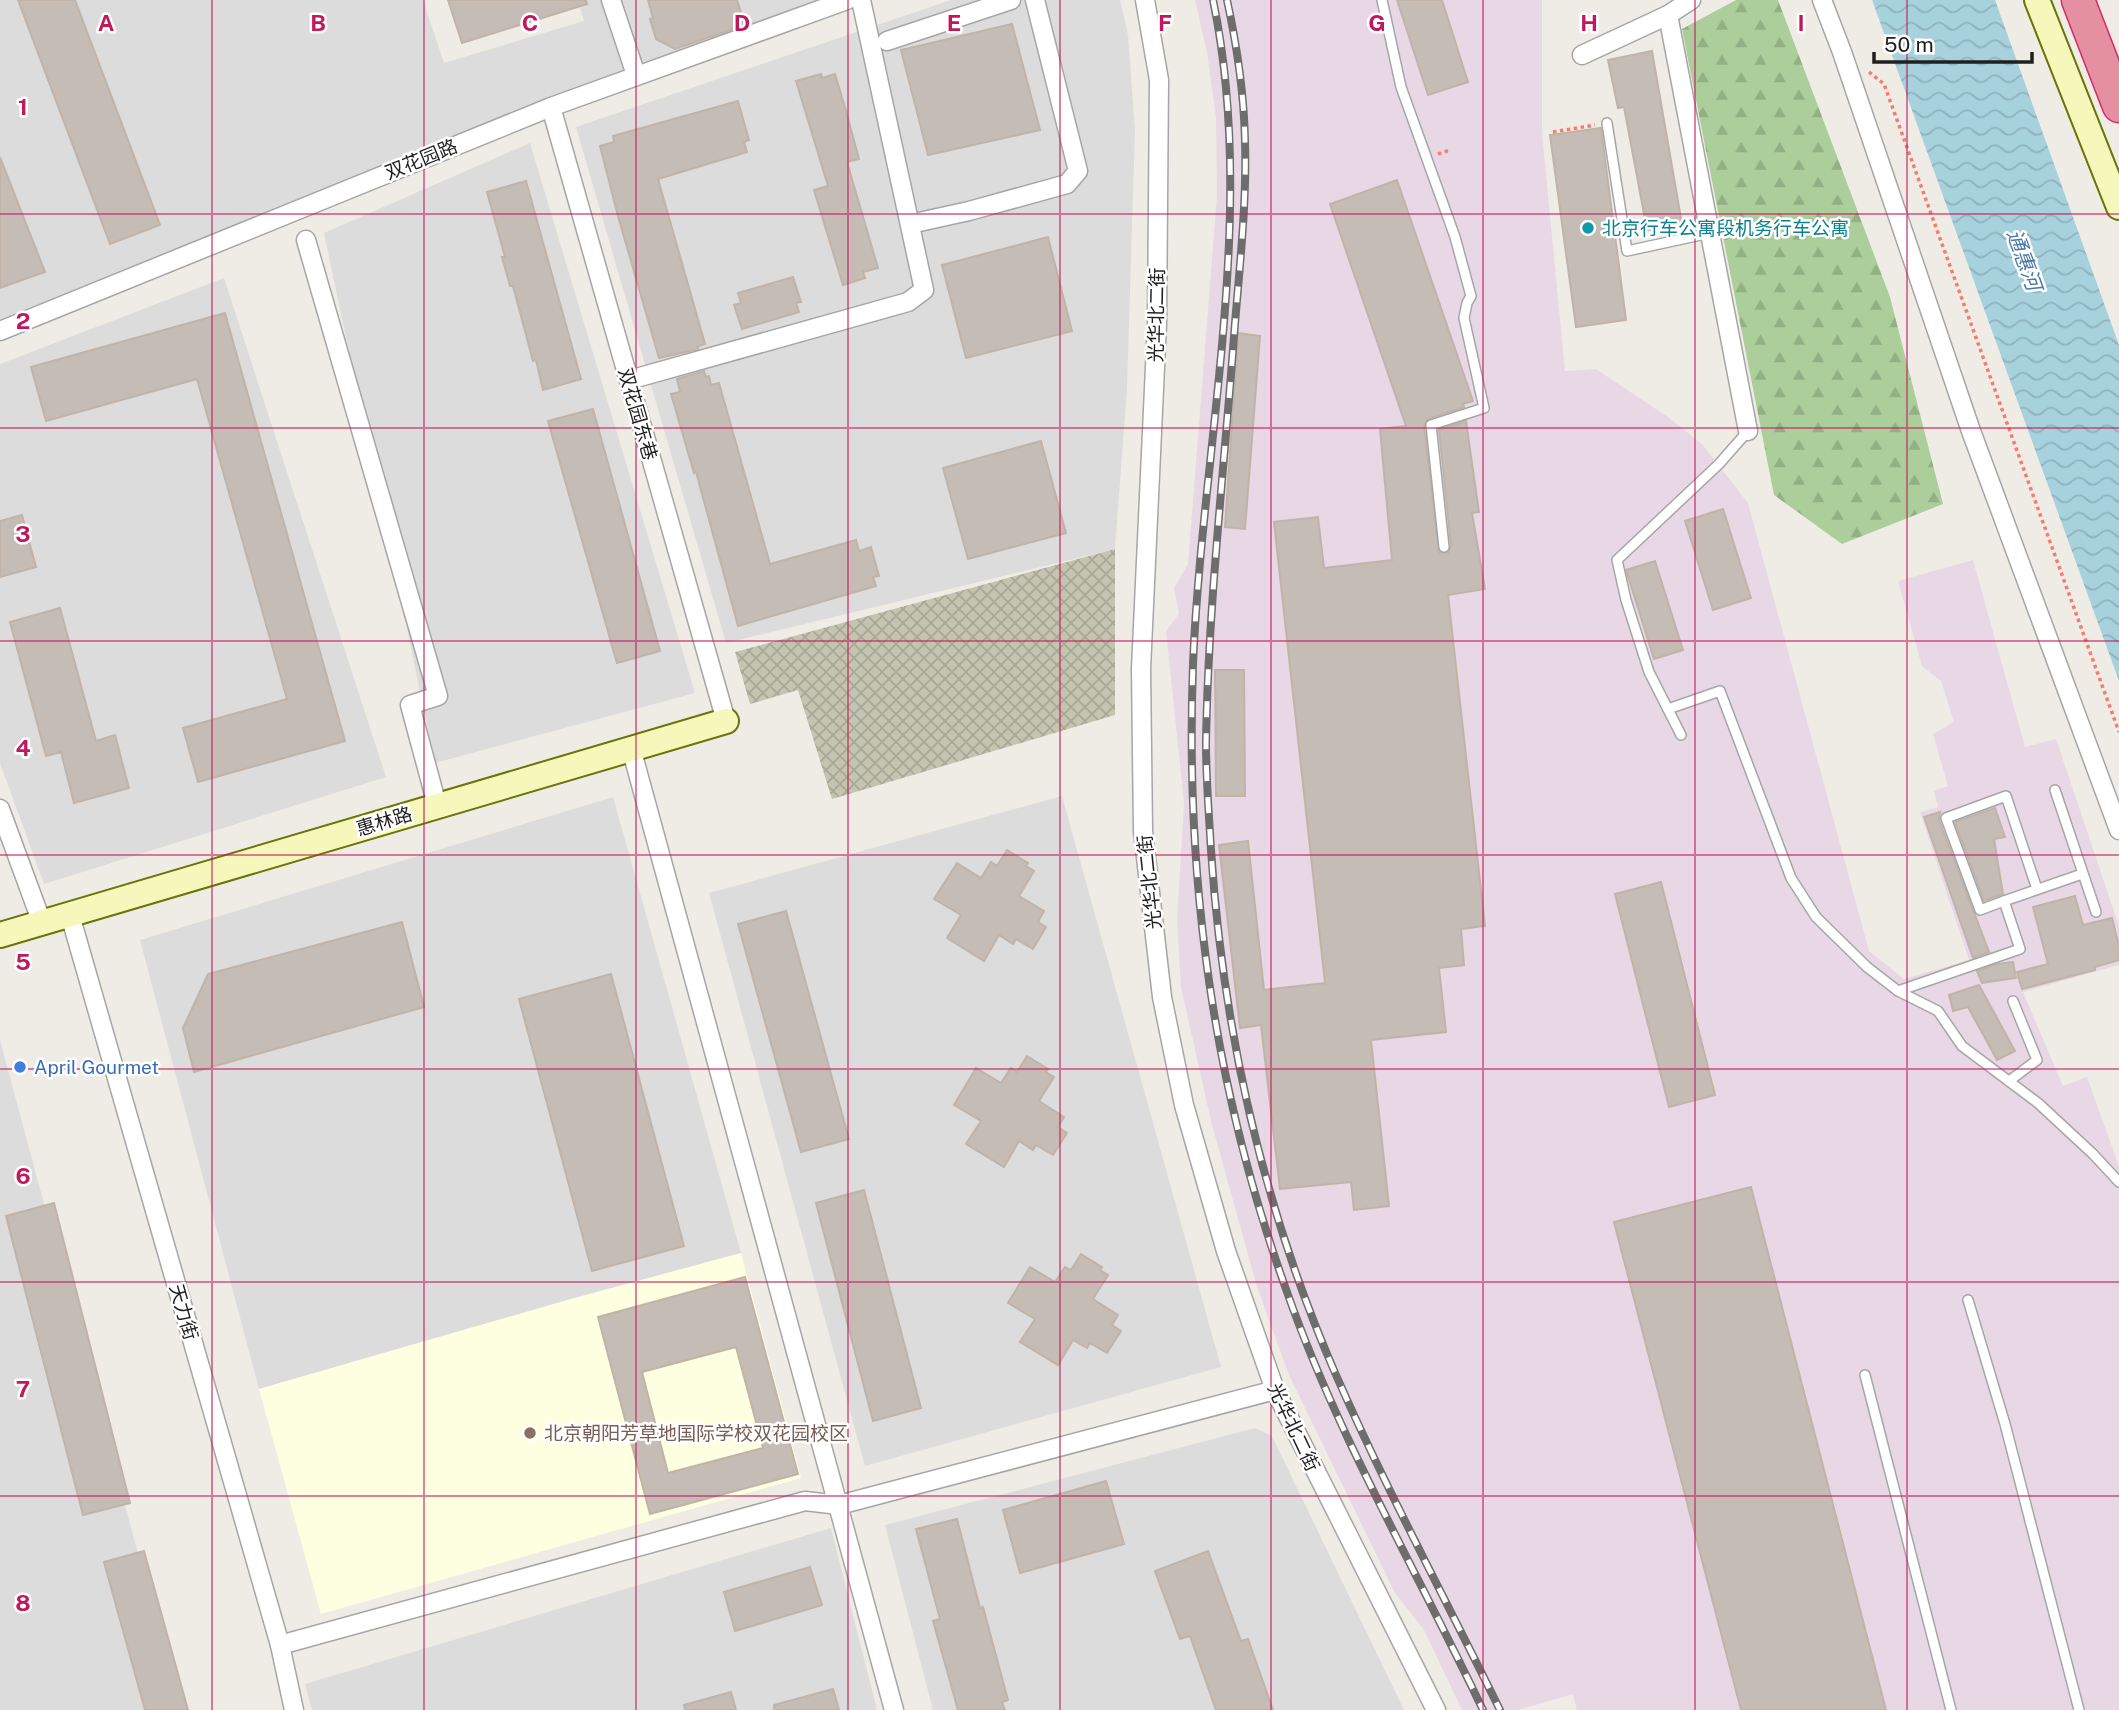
<svg xmlns="http://www.w3.org/2000/svg" width="2119" height="1710" viewBox="0 0 2119 1710" font-family="'Public Sans','Noto Sans SC',sans-serif">
<style>
.residential{fill:#dddcdc}
.industrial{fill:#e8d8e5}
.education{fill:#fefee0}
.construction{fill:url(#construction-cross-hatch)}
.forest{fill:url(#forest-firs)}
.water{fill:url(#water-waves)}
.building{fill:#c4bcb5;stroke:#c1b3a8;stroke-width:2;fill-rule:evenodd}
.lines{fill:none;stroke-linecap:round;stroke-linejoin:round}
.lane-casing{stroke:#a6a6a6;stroke-width:12}
.street-casing{stroke:#a6a6a6;stroke-width:21}
.secondary-casing{stroke:#6a7408;stroke-width:28}
.highway-casing{stroke:#d62a68;stroke-width:35}
.path{stroke:#f67c70;stroke-width:3.5;stroke-dasharray:3.5 3.5;stroke-linecap:butt}
.lane{stroke:#fff;stroke-width:9}
.street{stroke:#fff;stroke-width:18}
.secondary{stroke:#f6f8bb;stroke-width:24}
.highway{stroke:#e490a1;stroke-width:32}
.rail-casing{stroke:#6d6d6d;stroke-width:8}
.rail{stroke:#fff;stroke-width:5;stroke-dasharray:16;stroke-linecap:butt}
.grid{fill:none;stroke:#c2185b;stroke-width:2;stroke-opacity:0.55}
.culture-dot{fill:#0f9aa8;stroke:#fff;stroke-width:2.5}
.shop-dot{fill:#3f7fe0;stroke:#fff;stroke-width:2.5}
.education-dot{fill:#8d6e63;stroke:#fff;stroke-width:2.5}
.labels{text-anchor:middle;stroke-width:5;stroke-linejoin:round;paint-order:stroke}
.street-label{font-size:19px;fill:#1f1f1f;stroke:#fff}
.culture-label{font-size:19px;fill:#0d838f;stroke:#fff;text-anchor:start}
.shop-label{font-size:19px;fill:#366cbe;stroke:#fff;text-anchor:start}
.education-label{font-size:19px;fill:#785e54;stroke:#fff;text-anchor:start}
.water-label{font-size:21px;font-style:italic;fill:#4b79a4;stroke:#fff}
.grid-label{font-size:23px;text-anchor:middle;font-weight:bold;fill:#c2185b;stroke:#fff;stroke-width:5;stroke-linejoin:round;paint-order:stroke}
</style>
<defs>
<pattern id="construction-cross-hatch" width="8" height="8" patternUnits="userSpaceOnUse" patternTransform="scale(1.75)"><rect width="8" height="8" fill="#c4c4b1"/><path d="M0 0l8 8M0 8l8-8" fill="none" stroke="#a8a898"/></pattern>
<pattern id="forest-firs" width="22" height="20" patternUnits="userSpaceOnUse" patternTransform="scale(1.75)"><rect width="22" height="20" fill="#abce9b"/><path d="M5 1l3.5 6h-7zM16 11l3.5 6h-7z" fill="#93b085"/></pattern>
<pattern id="water-waves" width="16" height="10" patternUnits="userSpaceOnUse" patternTransform="scale(1.75)"><rect width="16" height="10" fill="#a7d1dc"/><path d="M0 5q4-4 8 0t8 0" fill="none" stroke="#8fb3bc"/></pattern>
</defs>
<rect width="100%" height="100%" fill="#efece6"/>
<!-- residential -->
<g class="residential">
<polygon points="0,0 423,0 444,63 584,21 578,0 843,0 633,73 0,320"/>
<polygon points="951,0 1120,0 1128,35 1135,130 1127,389 1115,549 726,643 576,127"/>
<polygon points="530,143 695,693 435,763 324,233"/>
<polygon points="224,278 386,777 44,884 0,763 0,364"/>
<polygon points="1062,796 1221,1367 865,1466 709,893"/>
<polygon points="613,797 741,1253 571,1299 259,1389 140,940"/>
<polygon points="0,1040 180,1710 0,1710"/>
<polygon points="1255,1428 1272,1436 1404,1710 933,1710 885,1525"/>
<polygon points="831,1528 877,1710 312,1710 305,1684"/>
</g>
<!-- industrial -->
<polygon class="industrial" points="1195,0 1542,0 1542,133 1565,371 1596,369 1668,417 1702,444 1748,503 1869,951 1904,979 1969,960 1920,812 1938,807 1934,791 1948,786 1933,734 1954,722 1941,681 1922,666 1898,581 1973,560 2025,747 2056,739 2119,926 2119,965 2023,992 2063,1086 2087,1077 2119,1166 2119,1710 1577,1710 1573,1694 1518,1710 1462,1710 1424,1630 1395,1593 1289,1375 1257,1287 1211,1121 1181,987 1177,921 1184,803 1166,631 1179,614 1174,588 1188,564 1217,195 1216,118 1207,52"/>
<!-- education -->
<polygon class="education" points="741,1253 801,1478 321,1614 259,1389 571,1299"/>
<!-- construction -->
<polygon class="construction" points="1115,549 1115,715 832,799 798,690 750,704 735,652"/>
<!-- forest -->
<polygon class="forest" points="1736,0 1778,0 1890,297 1943,504 1842,544 1774,495 1682,29"/>
<!-- water -->
<polygon class="water" points="1872,0 1995,0 2119,345 2119,681"/>
<!-- building -->
<g class="building">
<polygon points="18,0 75,0 160,225 110,244"/>
<polygon points="448,0 586,0 587,4 462,43"/>
<polygon points="648,0 737,0 745,25 675,49 656,39 650,19 653,18"/>
<polygon points="1397,0 1442,0 1468,82 1428,95"/>
<polygon points="1012,24 1040,130 928,155 901,50"/>
<polygon points="1652,51 1682,224 1647,230 1624,107 1618,108 1608,60"/>
<polygon points="821,74 822,78 835,74 846,111 859,159 847,162 878,268 863,272 865,278 843,285 814,190 828,186 796,81"/>
<polygon points="738,101 749,140 744,142 747,152 658,179 705,344 697,347 698,349 659,358 618,216 600,146 614,142 613,136"/>
<polygon points="1601,128 1626,320 1576,327 1550,135"/>
<polygon points="0,157 45,272 0,288"/>
<polygon points="1397,180 1473,401 1463,404 1464,407 1428,419 1424,426 1439,552 1448,553 1451,546 1439,430 1466,421 1479,512 1472,513 1485,589 1448,595 1485,926 1461,929 1464,965 1439,968 1446,1032 1371,1040 1389,1206 1354,1210 1351,1182 1280,1189 1261,1025 1240,1028 1219,845 1248,841 1264,990 1325,983 1274,522 1318,517 1324,568 1392,560 1380,429 1406,426 1330,204"/>
<polygon points="526,181 581,379 543,390 536,360 533,361 513,286 510,286 502,257 505,257 487,192"/>
<polygon points="1048,237 1072,331 966,358 942,265"/>
<polygon points="793,277 801,302 796,303 799,312 742,329 734,305 741,303 738,293"/>
<polygon points="225,313 345,741 198,782 183,728 287,699 197,379 46,421 31,367"/>
<polygon points="1238,333 1260,336 1245,529 1225,527"/>
<polygon points="704,371 706,377 709,376 711,385 719,383 770,564 856,540 859,551 871,547 879,576 873,577 876,586 738,626 696,472 694,473 671,394 680,392 677,379"/>
<polygon points="593,409 660,651 617,663 548,421"/>
<polygon points="1041,441 1066,533 968,559 943,468"/>
<polygon points="1723,509 1751,598 1713,610 1685,521"/>
<polygon points="22,515 36,567 0,577 0,521"/>
<polygon points="1655,561 1683,650 1654,659 1626,570"/>
<polygon points="60,608 96,741 115,735 129,788 74,803 61,752 46,756 10,622"/>
<polygon points="1215,670 1244,670 1245,796 1216,796"/>
<polygon points="1995,808 2005,837 1994,839 2003,894 1984,901 1955,822"/>
<polygon points="1940,812 1939,820 1989,952 1973,958 1924,817"/>
<polygon points="1007,850 1028,863 1026,866 1034,871 1019,896 1044,911 1038,922 1046,927 1033,949 1016,939 1013,944 999,935 984,961 947,938 961,915 934,899 957,863 981,878 991,862 997,866"/>
<polygon points="1661,882 1715,1095 1669,1107 1615,894"/>
<polygon points="2075,896 2083,925 2112,918 2119,946 2119,960 2095,967 2095,970 2022,989 2017,972 2048,964 2033,907"/>
<polygon points="786,911 849,1139 801,1152 738,924"/>
<polygon points="402,922 424,1007 194,1072 183,1028 208,974"/>
<polygon points="2013,962 2016,978 1982,983 1977,971 1997,964"/>
<polygon points="611,974 684,1246 592,1271 519,999"/>
<polygon points="1979,985 2015,1051 1997,1060 1968,1007 1953,1011 1949,995"/>
<polygon points="1027,1056 1048,1069 1046,1072 1054,1077 1039,1101 1064,1117 1058,1127 1067,1133 1053,1155 1036,1145 1033,1150 1019,1141 1004,1167 966,1144 981,1121 954,1105 976,1068 1001,1083 1011,1068 1017,1072"/>
<polygon points="1751,1187 1886,1710 1741,1710 1614,1222"/>
<polygon points="864,1190 921,1408 873,1421 816,1203"/>
<polygon points="54,1203 130,1503 83,1515 6,1216"/>
<polygon points="1081,1254 1102,1267 1100,1270 1108,1275 1093,1299 1118,1315 1112,1325 1121,1331 1107,1353 1090,1343 1087,1348 1073,1340 1058,1365 1020,1342 1035,1319 1008,1303 1030,1267 1055,1282 1065,1267 1071,1270"/>
<path d="M745,1277L798,1474L650,1514L598,1317ZM736,1347L763,1448L668,1473L642,1372Z"/>
<polygon points="1106,1481 1124,1544 1020,1573 1003,1510"/>
<polygon points="957,1519 980,1608 983,1607 1008,1700 1002,1702 1005,1710 958,1710 933,1621 940,1619 916,1529"/>
<polygon points="144,1551 188,1710 145,1710 104,1562"/>
<polygon points="1208,1551 1241,1641 1248,1639 1273,1710 1216,1710 1190,1636 1180,1639 1155,1571"/>
<polygon points="810,1567 822,1605 735,1631 724,1592"/>
<polygon points="833,1689 839,1710 774,1710 774,1705"/>
<polygon points="731,1692 736,1710 685,1710 684,1705"/>
</g>
<g class="lines">
<defs>
<g id="lane">
<polyline points="1382,0 1401,87 1455,237 1471,296 1467,303 1464,318 1484,408 1431,425 1444,547"/>
<polyline points="1607,123 1627,251 1710,233"/>
<polyline points="1668,709 1720,691 1791,878 1816,917 1867,967 1898,991 1938,1011 1962,1046 2038,1103 2093,1154 2119,1182"/>
<polyline points="1681,735 1649,672 1626,600 1617,560 1719,464 1748,431"/>
<polyline points="2055,790 2096,912"/>
<polyline points="2004,901 1980,910 1946,818 2006,796 2037,889"/>
<polyline points="1898,991 2020,949 2004,901 2082,874"/>
<polyline points="2009,1081 2037,1060 2013,1001"/>
<polyline points="1968,1300 2005,1424 2079,1710"/>
<polyline points="1865,1375 1951,1710"/>
</g>
<g id="street">
<polyline points="611,0 636,75"/>
<polyline points="1145,0 1159,80 1157,324 1141,669 1143,831 1162,997 1184,1105 1226,1251 1275,1390 1436,1710"/>
<polyline points="1822,0 1842,52 1971,431 2119,830"/>
<polyline points="1668,15 1748,431"/>
<polyline points="887,41 1011,0"/>
<polyline points="1582,55 1668,15 1691,0"/>
<polyline points="551,107 726,721"/>
<polyline points="910,224 969,211 1067,184 1078,171 1035,0"/>
<polyline points="306,240 438,696 410,705 437,805"/>
<polyline points="0,331 551,107 847,0"/>
<polyline points="629,380 908,302 924,290 861,0"/>
<polyline points="631,748 894,1710"/>
<polyline points="0,809 42,923"/>
<polyline points="70,915 280,1645 294,1710"/>
<polyline points="280,1645 805,1501 839,1505 1275,1390"/>
</g>
<g id="secondary">
<polyline points="2037,0 2119,207"/>
<polyline points="0,935 726,721"/>
</g>
<polyline id="highway" points="2078,0 2119,106"/>
</defs>
<!-- lane casing -->
<use href="#lane" class="lane-casing"/>
<!-- street casing -->
<use href="#street" class="street-casing"/>
<!-- secondary casing -->
<use href="#secondary" class="secondary-casing"/>
<!-- highway casing -->
<use href="#highway" class="highway-casing"/>
<!-- path -->
<g class="path">
<polyline points="1869,72 1884,84 2119,732"/>
<polyline points="1553,132 1595,125"/>
<polyline points="1438,154 1450,150"/>
</g>
<!-- lane -->
<use href="#lane" class="lane"/>
<!-- street -->
<use href="#street" class="street"/>
<!-- secondary -->
<use href="#secondary" class="secondary"/>
<!-- highway -->
<use href="#highway" class="highway"/>
<defs>
<g id="rail">
<path d="M1213,0C1258,214 1202,447 1193,664C1185,881 1213,1087 1287,1292C1338,1437 1417,1571 1483,1710"/>
<path d="M1227,0C1237,46 1244,94 1245,141C1247,205 1239,271 1234,336C1224,471 1208,608 1206,744C1206,779 1209,815 1211,850C1223,1031 1263,1208 1336,1375C1386,1489 1445,1598 1500,1710"/>
</g>
</defs>
<!-- rail casing -->
<use href="#rail" class="rail-casing"/>
<!-- rail -->
<use href="#rail" class="rail"/>
</g>
<!-- grid -->
<path class="grid" d="M212,0V1710M424,0V1710M636,0V1710M848,0V1710M1060,0V1710M1271,0V1710M1483,0V1710M1695,0V1710M1907,0V1710M0,214H2119M0,428H2119M0,641H2119M0,855H2119M0,1069H2119M0,1282H2119M0,1496H2119"/>
<!-- markers -->
<circle class="culture-dot" cx="1588" cy="228" r="7"/>
<circle class="shop-dot" cx="20" cy="1067" r="7"/>
<circle class="education-dot" cx="530" cy="1433" r="7"/>
<g class="labels">
<!-- street labels -->
<g class="street-label">
<text transform="translate(421 159) rotate(-22)" y="7">双花园路</text>
<text transform="translate(1156 315) rotate(-89)" y="7">光华北二街</text>
<text transform="translate(638 414) rotate(74)" y="7">双花园东巷</text>
<text transform="translate(384 821) rotate(-17)" y="7">惠林路</text>
<text transform="translate(1149 882) rotate(-96)" y="7">光华北二街</text>
<text transform="translate(184 1312) rotate(74)" y="7">天力街</text>
<text transform="translate(1294 1427) rotate(65)" y="7">光华北二街</text>
</g>
<!-- culture labels -->
<g class="culture-label">
<text x="1602" y="235">北京行车公寓段机务行车公寓</text>
</g>
<!-- shop labels -->
<g class="shop-label">
<text x="34" y="1074">April Gourmet</text>
</g>
<!-- education labels -->
<g class="education-label">
<text x="544" y="1440">北京朝阳芳草地国际学校双花园校区</text>
</g>
<!-- water labels -->
<g class="water-label">
<text transform="translate(2024 260) rotate(70)" y="7">通惠河</text>
</g>
</g>
<g class="grid-label">
<text x="106" y="31">A</text>
<text x="318" y="31">B</text>
<text x="530" y="31">C</text>
<text x="742" y="31">D</text>
<text x="954" y="31">E</text>
<text x="1165" y="31">F</text>
<text x="1377" y="31">G</text>
<text x="1589" y="31">H</text>
<text x="1801" y="31">I</text>
<text x="23" y="115">1</text>
<text x="23" y="329">2</text>
<text x="23" y="542">3</text>
<text x="23" y="756">4</text>
<text x="23" y="970">5</text>
<text x="23" y="1184">6</text>
<text x="23" y="1397">7</text>
<text x="23" y="1611">8</text>
</g>
<!-- scale -->
<path d="M1874 52v10h158v-10" fill="none" stroke="#1f1f1f" stroke-width="3.5"/>
<text x="1884" y="52" font-size="21" fill="#1f1f1f" stroke="#ffffff" stroke-width="5" paint-order="stroke">50 m</text>
</svg>
